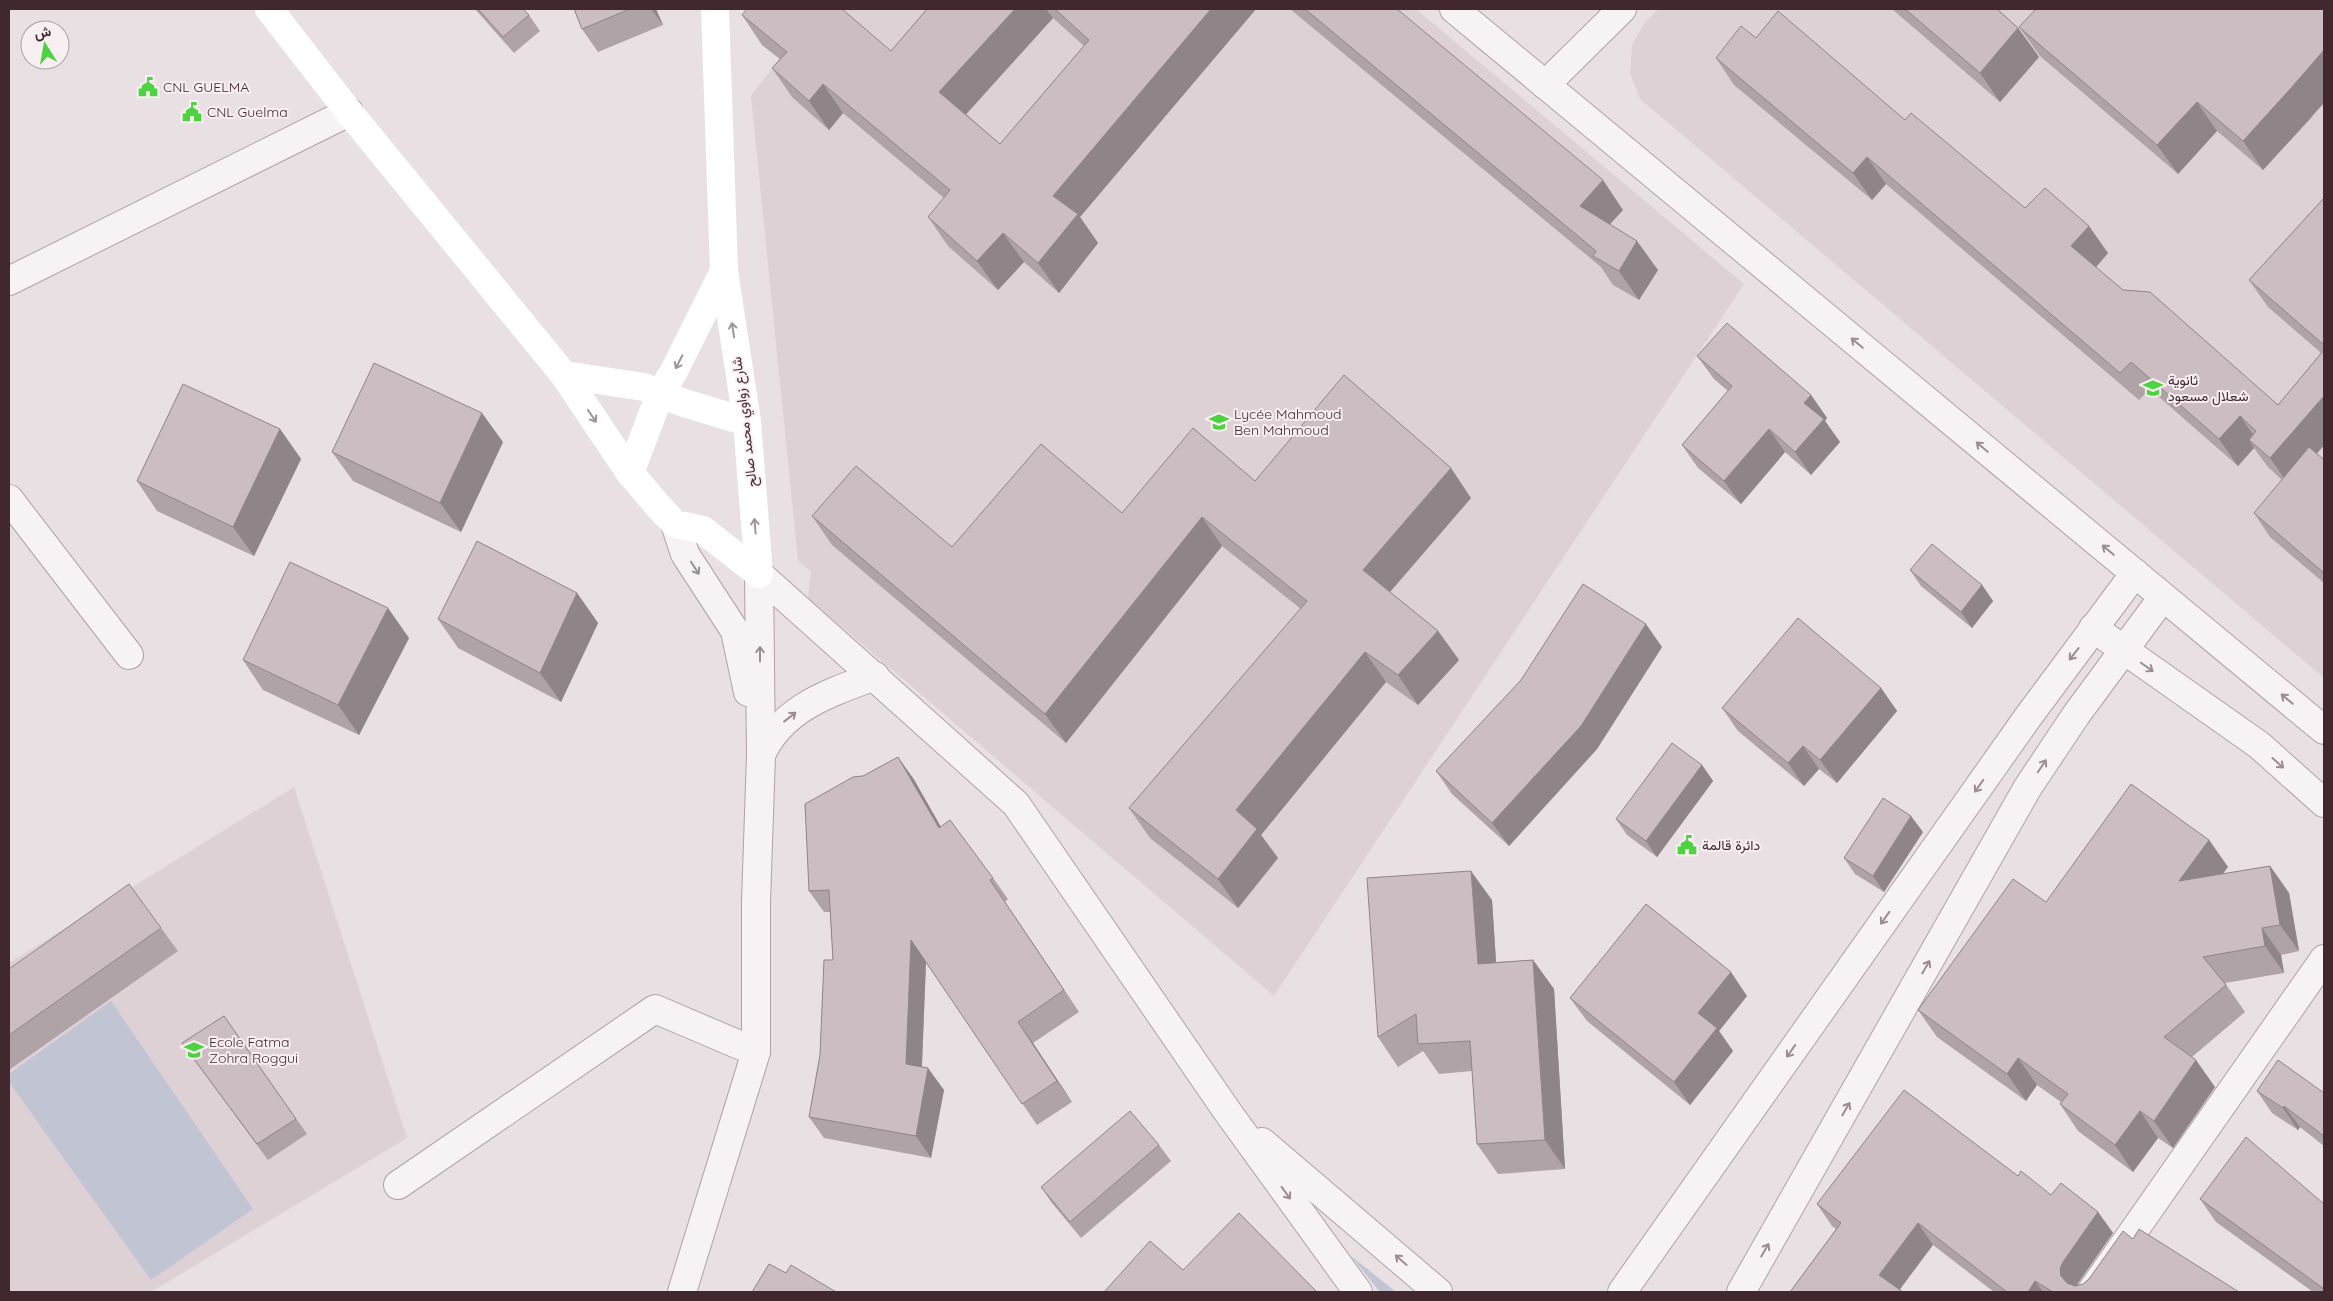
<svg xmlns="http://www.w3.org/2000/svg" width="2333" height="1301" viewBox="0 0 2333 1301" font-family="Quicksand,Vazirmatn,sans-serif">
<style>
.built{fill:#ded1d6}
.green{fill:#c0c4d3}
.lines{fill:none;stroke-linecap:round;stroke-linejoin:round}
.minor-casing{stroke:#b0a1a6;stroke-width:30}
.tertiary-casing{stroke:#b0a1a6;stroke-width:30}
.minor{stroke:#f7f2f4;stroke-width:28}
.tertiary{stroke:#f7f2f4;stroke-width:28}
.secondary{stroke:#fff;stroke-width:28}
.wall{fill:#afa3a7;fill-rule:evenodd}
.shaded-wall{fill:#8f8488}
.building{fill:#ccbdc2;stroke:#8f8488}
.oneway{stroke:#a09497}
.oneway2{stroke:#9c8d92}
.labels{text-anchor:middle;stroke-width:4;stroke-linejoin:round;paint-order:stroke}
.poi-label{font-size:14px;fill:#41282f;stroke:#f7eff2;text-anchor:start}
.street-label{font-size:14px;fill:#41282f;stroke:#f7eff2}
</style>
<rect width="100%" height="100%" fill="#e9e0e3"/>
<!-- built -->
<g class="built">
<polygon points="745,9 1416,9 1744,284 1274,996 808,598 811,571 798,561 751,96 779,59 762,45 774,30"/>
<polygon points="1659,9 2324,9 2324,678 1640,99 1630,73 1632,45 1645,22"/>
<polygon points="294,787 407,1138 151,1292 9,1292 9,963"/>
</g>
<!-- green -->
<g class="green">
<polygon points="111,1001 253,1209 151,1280 9,1082 9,1074"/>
<polygon points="1351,1256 1396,1292 1380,1292"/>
</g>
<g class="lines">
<defs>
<g id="minor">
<polyline points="1545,85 1622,9"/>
<polyline points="9,281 349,112"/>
<polyline points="9,499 129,655"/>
<polyline points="398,1185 655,1009 756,1052"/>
<polyline points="2091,1292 2324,959"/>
</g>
<g id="tertiary">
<polyline points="1454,9 2324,730"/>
<polyline points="675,524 685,554 735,631 748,692"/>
<polyline points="759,574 1016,804 1227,1111 1358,1292"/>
<polyline points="2093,628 2259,745 2324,803"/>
<path d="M761,755C782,708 829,693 875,676"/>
<polyline points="1262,1142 1438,1292"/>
<polyline points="682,1292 756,1052 756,902 761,755 759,574"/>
<polyline points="1622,1292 2028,717 2135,573"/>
<polyline points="1741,1292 2028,787 2076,715 2163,597"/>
</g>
</defs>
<!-- minor casing -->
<use href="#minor" class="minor-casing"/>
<!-- tertiary casing -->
<use href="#tertiary" class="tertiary-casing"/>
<!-- minor -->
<use href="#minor" class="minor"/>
<!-- tertiary -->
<use href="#tertiary" class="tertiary"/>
<!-- secondary -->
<g class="secondary">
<polyline points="269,9 349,112 564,375 630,473 659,507 675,524 703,530 759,574"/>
<polyline points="715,9 724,271 747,422 759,574"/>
<polyline points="564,375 644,387 681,402 747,422"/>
<polyline points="630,473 660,394 674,371 724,271"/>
</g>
</g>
<!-- wall -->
<g class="wall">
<polygon points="475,9 523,9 529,15 540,31 514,53"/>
<polygon points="574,9 656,9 663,25 598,52 582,29"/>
<path d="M927,9H1256L1080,217L1098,243L1059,293L1024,262L998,290L948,246L928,217L944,198L843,113L829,130L792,97L772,68L780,59L762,45L742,15L891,51ZM1053,18L1084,46L1000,144L966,114Z"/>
<polygon points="1290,9 1397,9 1623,210 1610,224 1658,270 1639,300 1613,285 1601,267"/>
<polygon points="1892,9 1997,9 2018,28 2039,57 2000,102"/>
<polygon points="2019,27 2313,116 2263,170 2217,131 2178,174 2040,56"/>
<polygon points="1756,38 1905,120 2025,208 2108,253 2096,267 2123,290 2278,405 2321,353 2268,307 2249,280 2324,198 2324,445 2317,454 2324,460 2324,583 2270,537 2254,513 2282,480 2268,467 2254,448 2238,466 2150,389 2139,400 1886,184 1872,200 1734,85 1716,58"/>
<polygon points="1697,356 1811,395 1827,418 1825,421 1840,442 1811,475 1785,452 1741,504 1698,468 1682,445 1728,391 1714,379"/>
<polygon points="280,429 301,459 254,556 157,511 137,481"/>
<polygon points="503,442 461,532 353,481 332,452"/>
<polygon points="1255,481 1471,498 1390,592 1438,631 1459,660 1418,705 1386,682 1261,835 1278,858 1238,908 1150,838 1129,808 1301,609 1222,546 1066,743 832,545 812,516 952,547 1122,513"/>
<polygon points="1910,570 1982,585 1993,601 1972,628 1921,586"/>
<polygon points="577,593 598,623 561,702 458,648 438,619"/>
<polygon points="409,638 359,735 263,690 243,660"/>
<polygon points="1662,647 1597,749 1509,846 1452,794 1436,771"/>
<polygon points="1881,688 1897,711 1837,783 1819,769 1804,786 1738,731 1722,708"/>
<polygon points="1702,765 1713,781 1657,857 1627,835 1616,819"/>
<polygon points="913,778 941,827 993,878 1008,899 1005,902 1079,1012 1033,1043 1072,1102 1037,1125 926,962 922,1067 944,1090 931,1158 824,1138 809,1117 820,1055 833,960 830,912 824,912 809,891"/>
<polygon points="1923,832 1884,892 1855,874 1844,858"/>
<polygon points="2209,840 2228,867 2222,874 2270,866 2289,893 2299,951 2281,955 2284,973 2225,983 2245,1012 2192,1057 2215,1087 2173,1148 2158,1138 2133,1172 2078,1131 2060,1104 2061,1102 2037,1085 2026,1101 1937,1037 1918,1010 2046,902"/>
<polygon points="1492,900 1496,962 1533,960 1554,989 1565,1169 1498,1174 1477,1144 1472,1071 1439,1074 1423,1051 1398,1067 1378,1037"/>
<polygon points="161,928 178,951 9,1070 9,969"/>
<polygon points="1747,996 1719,1031 1733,1051 1690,1105 1587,1021 1570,998"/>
<polygon points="224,1016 307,1134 268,1160 182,1043"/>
<polygon points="2257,1091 2324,1093 2324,1146 2300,1127 2298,1130 2272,1113"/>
<polygon points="1159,1145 1171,1161 1081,1238 1052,1203 1041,1187"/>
<polygon points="2018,1176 2051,1195 2098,1212 2113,1233 2077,1285 2083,1284 2133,1239 2239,1292 1994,1292 1933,1245 1790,1292 1836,1229 1832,1226 1817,1204"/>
<polygon points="2200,1199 2324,1204 2324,1292 2313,1292 2216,1222"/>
</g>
<!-- shaded-wall -->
<g class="shaded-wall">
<polygon points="651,9 656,9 663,25"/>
<polygon points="1015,9 1046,9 1053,18 960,121 939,92"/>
<polygon points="1211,9 1256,9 1080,217 1098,243 1059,293 1038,263 1053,196"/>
<polygon points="2018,28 2039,57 2000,102 1980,73"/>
<polygon points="2324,50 2324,103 2263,170 2243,141"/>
<polygon points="823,84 843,113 829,130 809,101"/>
<polygon points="2197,102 2217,131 2178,174 2157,145"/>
<polygon points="1867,157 1886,184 1872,200 1853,173"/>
<polygon points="1603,180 1623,210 1600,235 1580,206"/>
<polygon points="2089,226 2108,253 2090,274 2071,246"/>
<polygon points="1003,233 1024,262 998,290 977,261"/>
<polygon points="1637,241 1658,270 1639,300 1619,271"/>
<polygon points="1811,395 1827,418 1825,421 1840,442 1811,475 1795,452 1804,403"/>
<polygon points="2324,396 2324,445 2289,485 2270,458"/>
<polygon points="482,413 503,442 461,532 440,503"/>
<polygon points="2240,416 2259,443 2249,440 2254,448 2238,466 2219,439"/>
<polygon points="280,429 301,459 254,556 233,527"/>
<polygon points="1769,429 1785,452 1741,504 1724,481"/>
<polygon points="1451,468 1471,498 1383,600 1363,570"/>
<polygon points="1202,517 1222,546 1066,743 1045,714"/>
<polygon points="1982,585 1993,601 1972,628 1961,612"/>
<polygon points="577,593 598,623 561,702 540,673"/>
<polygon points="388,608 409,638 359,735 338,705"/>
<polygon points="1646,624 1662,647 1597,749 1509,846 1492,823"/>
<polygon points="1438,631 1459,660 1418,705 1398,675"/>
<polygon points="1365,652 1386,682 1261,835 1278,858 1238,908 1218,879 1236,810"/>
<polygon points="1881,688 1897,711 1837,783 1820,760"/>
<polygon points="1803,746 1819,769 1804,786 1788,763"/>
<polygon points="898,757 913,778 954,850 939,828"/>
<polygon points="1702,765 1713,781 1657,857 1646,841"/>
<polygon points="1911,816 1923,832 1884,892 1873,876"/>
<polygon points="2209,840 2228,867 2197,908 2179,881"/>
<polygon points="2270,866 2289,893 2299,951 2280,925"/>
<polygon points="1471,871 1492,900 1498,993 1478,964"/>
<polygon points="990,880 1005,902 1079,1012 1064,990"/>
<polygon points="2262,928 2281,955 2284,973 2265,946"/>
<polygon points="911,940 926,961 921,1086 906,1064"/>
<polygon points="1533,960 1554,989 1565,1169 1545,1140"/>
<polygon points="1731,972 1747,996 1719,1031 1733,1051 1690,1105 1674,1082 1698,1013"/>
<polygon points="1018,1022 1033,1043 1072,1102 1057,1081"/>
<polygon points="2018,1058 2037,1085 2026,1101 2007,1074"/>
<polygon points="2196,1060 2215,1087 2173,1148 2154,1121"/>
<polygon points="928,1068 944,1090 931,1158 916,1136"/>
<polygon points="2284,1106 2300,1127 2298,1130 2283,1108"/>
<polygon points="2140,1111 2158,1138 2133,1172 2115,1145"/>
<polygon points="2098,1212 2113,1233 2078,1283 2076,1292 2061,1276 2060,1269 2063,1262"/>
<polygon points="1918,1223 1933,1245 1898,1292 1879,1275"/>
<polygon points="2035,1281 2043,1292 2028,1292"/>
</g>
<!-- building -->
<g class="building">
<polygon points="478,9 523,9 529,15 503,37"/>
<polygon points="574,9 630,9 582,29"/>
<polygon points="747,9 842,9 891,51 927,9 1015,9 939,92 1000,144 1089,40 1055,9 1211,9 1053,196 1078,214 1038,263 1003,233 977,261 928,217 950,190 823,84 809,101 772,68 787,52 742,15"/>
<polygon points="1305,9 1397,9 1603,180 1580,206 1637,241 1619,271 1593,256 1596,251"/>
<polygon points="1905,9 1997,9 2018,28 1980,73"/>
<polygon points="2036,9 2324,9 2324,50 2292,87 2243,141 2197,102 2157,145 2019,27"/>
<polygon points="1778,11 1905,120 1911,113 2025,208 2045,188 2089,226 2071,246 2123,290 2150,292 2278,405 2324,350 2324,396 2270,458 2249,440 2256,431 2240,416 2219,439 2131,362 2120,373 1867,157 1853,173 1716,58 1741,26 1756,38"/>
<polygon points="2324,198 2324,345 2249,280"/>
<polygon points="1727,323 1811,395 1804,403 1824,419 1795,452 1769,429 1724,481 1682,445 1732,386 1697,356"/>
<polygon points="374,363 482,413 440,503 332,452"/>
<polygon points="1344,375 1451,468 1363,570 1438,631 1398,675 1365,652 1236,810 1257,829 1218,879 1129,808 1307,601 1202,517 1045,714 812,516 856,466 952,547 1041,444 1122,513 1193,428 1255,481"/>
<polygon points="183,384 280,429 233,527 137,481"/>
<polygon points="2309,447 2324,460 2324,573 2254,513"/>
<polygon points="477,541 577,593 540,673 438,619"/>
<polygon points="1932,544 1982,585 1961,612 1910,570"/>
<polygon points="290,562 388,608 338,705 243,660"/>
<polygon points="1583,584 1646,624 1581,726 1492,823 1436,771 1521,680"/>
<polygon points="1798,618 1881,688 1820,760 1803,746 1788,763 1722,708"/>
<polygon points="1672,743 1702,765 1646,841 1616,819"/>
<polygon points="898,757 939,828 950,820 993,878 990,880 1064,990 1018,1022 1057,1081 1022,1104 911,940 906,1064 928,1068 916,1136 809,1117 820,1055 824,960 833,960 829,890 809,891 805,804 853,777 863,776"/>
<polygon points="2131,784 2209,840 2179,881 2270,866 2280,925 2262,928 2265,946 2203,957 2226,985 2164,1037 2196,1060 2154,1121 2140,1111 2115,1145 2060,1104 2068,1094 2018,1058 2007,1074 1918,1010 2013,879 2046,902"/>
<polygon points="1883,798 1911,816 1873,876 1844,858"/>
<polygon points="1471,871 1478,964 1533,960 1545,1140 1477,1144 1470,1041 1418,1044 1416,1014 1378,1037 1367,878"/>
<polygon points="129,884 161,928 9,1035 9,969"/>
<polygon points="1646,904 1731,972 1698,1013 1717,1028 1674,1082 1570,998"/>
<polygon points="224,1016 296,1119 257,1144 182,1043"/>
<polygon points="2278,1060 2324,1093 2324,1136 2284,1106 2283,1108 2257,1091"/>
<polygon points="1904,1090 2018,1176 2021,1171 2051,1195 2061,1183 2098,1212 2063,1262 2060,1269 2061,1276 2067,1283 2075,1286 2083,1284 2089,1279 2123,1231 2133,1239 2139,1229 2239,1292 2053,1292 2035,1281 2028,1292 2007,1292 1918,1223 1879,1275 1903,1292 1790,1292 1841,1223 1817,1204"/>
<polygon points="1130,1111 1159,1145 1070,1222 1041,1187"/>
<polygon points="2246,1137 2324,1204 2324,1289 2200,1199"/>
<polygon points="1239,1213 1317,1292 1104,1292 1150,1241 1183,1270"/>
<polygon points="769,1264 786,1273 791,1265 836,1292 752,1292"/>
</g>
<!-- one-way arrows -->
<defs><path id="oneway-shaft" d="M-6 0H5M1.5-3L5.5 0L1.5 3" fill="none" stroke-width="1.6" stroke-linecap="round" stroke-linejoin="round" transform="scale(1.25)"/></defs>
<g class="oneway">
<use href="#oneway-shaft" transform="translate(733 330) rotate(-99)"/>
<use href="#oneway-shaft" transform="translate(679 362) rotate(117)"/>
<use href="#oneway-shaft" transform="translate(592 416) rotate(56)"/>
<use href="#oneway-shaft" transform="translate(755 526) rotate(-95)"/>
</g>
<g class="oneway2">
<use href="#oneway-shaft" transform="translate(1857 343) rotate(-140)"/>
<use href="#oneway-shaft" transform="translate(1982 447) rotate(-140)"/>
<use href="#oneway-shaft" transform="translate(2108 550) rotate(-140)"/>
<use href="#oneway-shaft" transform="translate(695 568) rotate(57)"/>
<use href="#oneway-shaft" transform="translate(760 654) rotate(-90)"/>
<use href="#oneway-shaft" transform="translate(2074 654) rotate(128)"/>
<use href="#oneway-shaft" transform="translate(2147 667) rotate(35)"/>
<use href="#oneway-shaft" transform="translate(2287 699) rotate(-140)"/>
<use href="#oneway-shaft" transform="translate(790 717) rotate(-38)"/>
<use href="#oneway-shaft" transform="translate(2278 763) rotate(42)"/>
<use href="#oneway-shaft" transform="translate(2042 766) rotate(-56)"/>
<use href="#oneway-shaft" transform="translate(1979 786) rotate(125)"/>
<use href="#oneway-shaft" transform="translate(1885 918) rotate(125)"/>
<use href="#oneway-shaft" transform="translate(1926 967) rotate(-60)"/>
<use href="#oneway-shaft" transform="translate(1791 1051) rotate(125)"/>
<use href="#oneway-shaft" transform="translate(1846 1109) rotate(-60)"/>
<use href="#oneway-shaft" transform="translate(1286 1193) rotate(54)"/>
<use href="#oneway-shaft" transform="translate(1765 1250) rotate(-60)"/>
<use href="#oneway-shaft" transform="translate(1401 1260) rotate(-139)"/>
</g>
<!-- icons -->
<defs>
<symbol id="civic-bare" viewBox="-9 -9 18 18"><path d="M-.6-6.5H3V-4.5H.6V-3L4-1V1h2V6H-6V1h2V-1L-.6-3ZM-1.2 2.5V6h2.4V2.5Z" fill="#4ed240" stroke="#f7eff2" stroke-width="2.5" paint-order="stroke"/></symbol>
<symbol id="school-bare" viewBox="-9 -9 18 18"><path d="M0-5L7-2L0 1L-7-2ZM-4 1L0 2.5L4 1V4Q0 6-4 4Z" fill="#4ed240" stroke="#f7eff2" stroke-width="2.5" paint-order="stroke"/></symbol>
</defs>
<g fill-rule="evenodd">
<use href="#civic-bare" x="134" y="73" width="28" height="28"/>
<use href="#civic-bare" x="178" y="98" width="28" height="28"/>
<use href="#school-bare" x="2139" y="374" width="28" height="28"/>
<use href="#school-bare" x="1205" y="408" width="28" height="28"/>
<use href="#civic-bare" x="1673" y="831" width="28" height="28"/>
<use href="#school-bare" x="180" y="1036" width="28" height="28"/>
</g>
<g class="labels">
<!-- poi labels -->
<g class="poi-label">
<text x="163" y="92">CNL GUELMA</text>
<text x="207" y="117">CNL Guelma</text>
<text x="2168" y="385">ثانوية<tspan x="2168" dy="16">شعلال مسعود</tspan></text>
<text x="1234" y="419">Lycée Mahmoud<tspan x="1234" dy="16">Ben Mahmoud</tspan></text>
<text x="1702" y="850">دائرة قالمة</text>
<text x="209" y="1047">Ecole Fatma<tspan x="209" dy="16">Zohra Roggui</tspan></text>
</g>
<!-- street labels -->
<g class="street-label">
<text transform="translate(744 422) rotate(-97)" y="5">شارع زواوي محمد صالح</text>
</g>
</g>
<!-- border -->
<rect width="2333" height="1301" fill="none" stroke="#41282f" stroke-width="20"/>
<!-- north arrow -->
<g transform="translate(45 45) rotate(349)"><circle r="24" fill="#f7eff2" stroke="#ae9fa4"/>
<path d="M0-4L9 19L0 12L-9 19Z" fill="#4ed240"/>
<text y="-8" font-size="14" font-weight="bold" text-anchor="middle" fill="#41282f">ش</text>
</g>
</svg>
